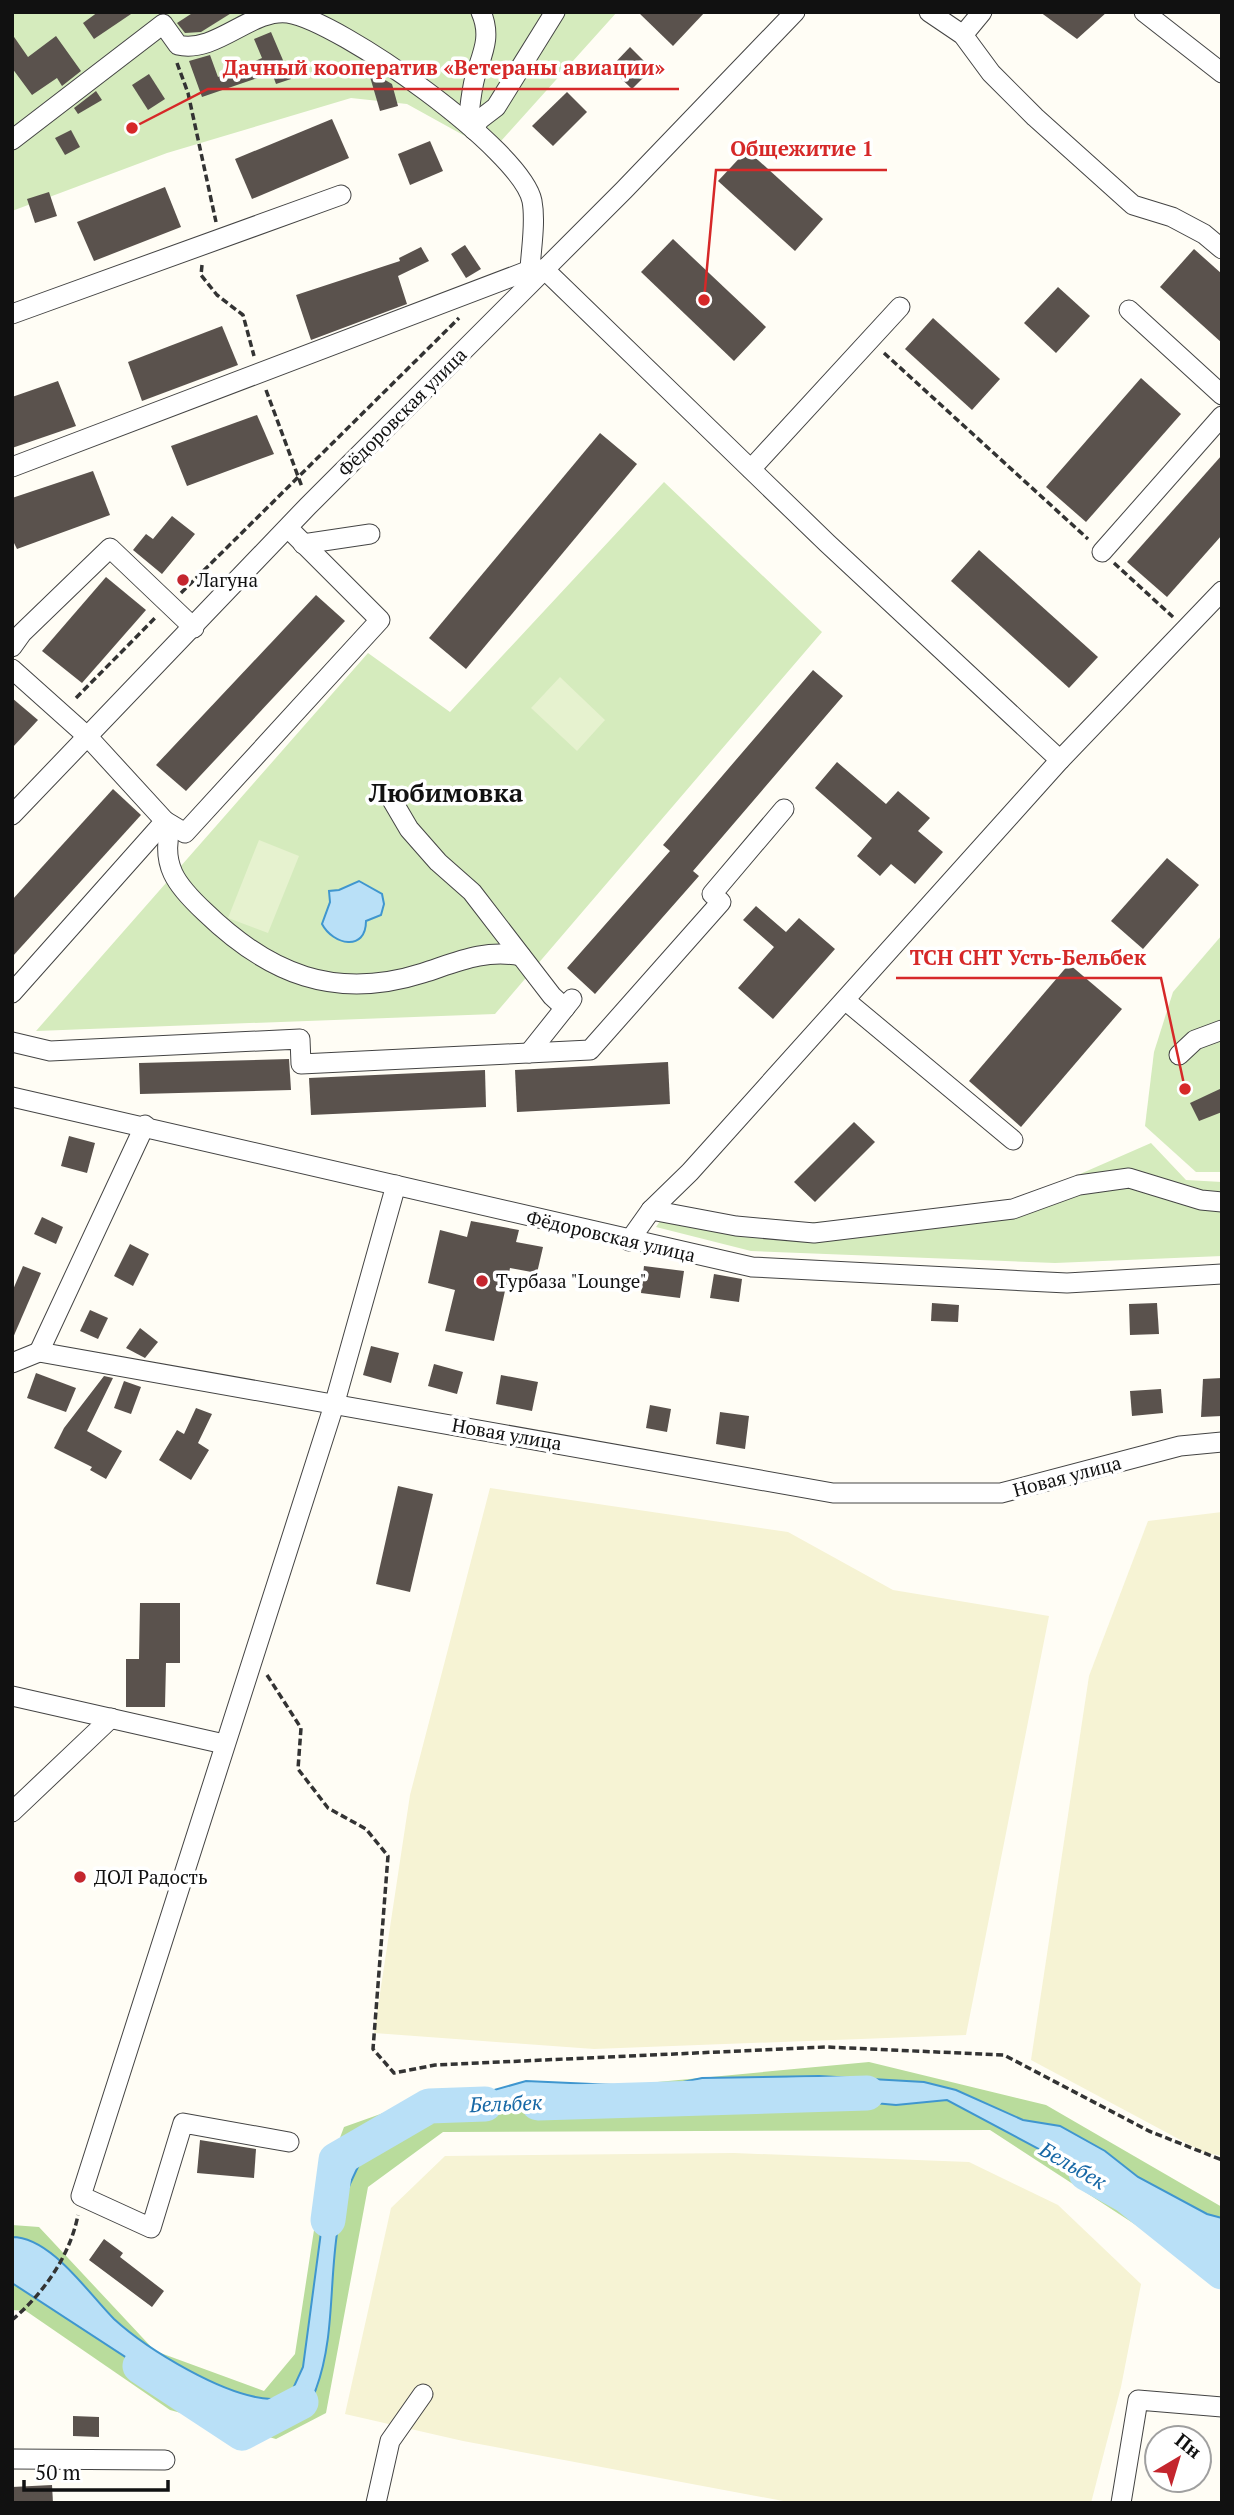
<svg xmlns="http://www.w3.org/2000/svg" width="1234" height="2515" viewBox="0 0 1234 2515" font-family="'PT Serif',serif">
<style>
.farmland{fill:#f6f3d4}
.green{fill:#d5ebbd}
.forest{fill:#b9dc9c}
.pitch{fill:#e6f2cf}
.water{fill:#b9e0f7;stroke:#3f96cf;stroke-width:2}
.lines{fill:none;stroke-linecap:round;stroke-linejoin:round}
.river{stroke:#b9e0f7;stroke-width:35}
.building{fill:#5a524d}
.minor-casing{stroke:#444;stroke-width:21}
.path{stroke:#333;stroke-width:3.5;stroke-dasharray:7 3.5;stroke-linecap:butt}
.minor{stroke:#fff;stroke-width:19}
.poi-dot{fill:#c4262e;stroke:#fff;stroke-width:2.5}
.labels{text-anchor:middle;stroke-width:7;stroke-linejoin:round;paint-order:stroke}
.street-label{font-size:19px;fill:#111;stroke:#fff}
.poi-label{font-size:19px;fill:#111;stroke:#fff;text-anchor:start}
.water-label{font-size:21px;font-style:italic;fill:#1768a6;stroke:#fff}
.district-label{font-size:26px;font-weight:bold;fill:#111;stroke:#fff}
.leader{fill:none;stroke:#d62828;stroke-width:2.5}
.callout-dot{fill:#d62828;stroke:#fff;stroke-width:2.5}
.callout-label{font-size:21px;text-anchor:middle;font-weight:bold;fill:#d62828;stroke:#fff;stroke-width:7;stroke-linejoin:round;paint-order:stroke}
</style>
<rect width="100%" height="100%" fill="#fffdf5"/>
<!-- farmland -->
<g class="farmland">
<polygon points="490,1488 788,1532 893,1590 1049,1616 966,2035 594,2049 374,2033 410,1795"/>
<polygon points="1222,1512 1222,2156 1203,2152 1031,2060 1089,1676 1148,1521"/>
<polygon points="734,2153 969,2162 1058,2205 1141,2284 1121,2387 1091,2503 794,2503 463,2441 345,2414 391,2208 445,2156"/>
</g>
<!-- green -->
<g class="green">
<polygon points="12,12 617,12 492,151 407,104 351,98 167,153 12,211"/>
<polygon points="664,482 822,632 495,1014 36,1031 368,653 450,712"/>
<polygon points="1222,935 1222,1172 1196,1172 1145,1126 1154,1052 1173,992"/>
<polygon points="1151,1143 1186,1180 1222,1182 1222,1256 1055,1263 751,1251 656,1227 671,1205 760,1226 1000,1209"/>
</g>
<!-- forest -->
<polygon class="forest" points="869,2062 1046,2105 1222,2207 1222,2281 990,2130 443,2132 368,2187 326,2413 276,2439 170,2410 26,2311 12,2310 12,2225 39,2227 155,2351 264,2391 295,2354 320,2191 344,2127 403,2106"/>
<!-- pitch -->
<g class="pitch">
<polygon points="560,677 605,720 577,751 531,708"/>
<polygon points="259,840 299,856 268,933 228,918"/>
</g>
<!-- water -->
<g class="water">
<path d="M359,881L382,894L384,904L381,915L366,921C366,952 333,945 322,924L330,902L329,891L339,890Z"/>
<path d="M819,2076L924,2082L956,2090L1023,2120L1060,2126L1105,2151L1138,2177L1207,2214L1222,2218V2272L1127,2196L947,2100L896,2105L830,2099L820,2094C701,2098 571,2094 454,2113C433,2117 383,2139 367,2153C362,2157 359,2165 356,2171C321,2238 342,2319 316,2389C313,2396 311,2407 305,2412C284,2431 266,2421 242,2433L12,2283V2237C51,2237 88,2293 114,2319C148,2350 225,2397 271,2399C277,2399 285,2395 291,2393L303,2367L327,2187L354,2133L381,2122L526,2081L659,2087L702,2078Z"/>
</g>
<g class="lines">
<!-- river -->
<g class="river">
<polyline points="538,2103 867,2093"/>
<polyline points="1086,2173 1127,2196 1222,2272"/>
<polyline points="328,2220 336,2160 429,2106 485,2104"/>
<polyline points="140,2366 242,2433 301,2402"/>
</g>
</g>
<!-- building -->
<g class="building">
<polygon points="98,12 134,12 94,39 83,23"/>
<polygon points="194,12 233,12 201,32 185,33 177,23"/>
<polygon points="638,12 705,12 673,46"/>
<polygon points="1040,12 1107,12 1077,39"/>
<polygon points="271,32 291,79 276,84 272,73 202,97 189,61 210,55 218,77 262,58 254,39"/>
<polygon points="12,34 28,57 56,36 81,71 62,86 57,78 32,95 12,68"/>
<polygon points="630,47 652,69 632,89 610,68"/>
<polygon points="368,70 392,84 398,106 380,111"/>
<polygon points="149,74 165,99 148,110 132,85"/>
<polygon points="96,91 102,100 78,114 74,108"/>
<polygon points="567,92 587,112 553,146 532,126"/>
<polygon points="332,119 349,158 252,199 235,159"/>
<polygon points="71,130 80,147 65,155 55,138"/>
<polygon points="430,141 443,171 410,185 398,154"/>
<polygon points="747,150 823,219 795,251 718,181"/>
<polygon points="165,187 181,227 94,261 77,222"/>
<polygon points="49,192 57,216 35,223 27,199"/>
<polygon points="673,239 766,327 734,361 641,272"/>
<polygon points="465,245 481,269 466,278 451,254"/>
<polygon points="421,247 429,261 398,276 407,304 311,340 296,295 400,261 399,258"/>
<polygon points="1194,249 1222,274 1222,343 1160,287"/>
<polygon points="1058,287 1090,316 1056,353 1024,323"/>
<polygon points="933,318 1000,379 972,410 905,349"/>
<polygon points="222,326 238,365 142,401 128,362"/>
<polygon points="1141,378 1181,414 1086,522 1046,487"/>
<polygon points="58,381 76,426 12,448 12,397"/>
<polygon points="257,415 274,454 187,486 171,446"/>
<polygon points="600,433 637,464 466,669 429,638"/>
<polygon points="1222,455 1222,535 1167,597 1127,562"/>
<polygon points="93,471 110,515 17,549 12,539 12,498"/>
<polygon points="172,516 195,534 162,574 133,550 146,534 153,539"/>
<polygon points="979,550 1098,657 1069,688 951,581"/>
<polygon points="106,577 146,610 82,683 42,651"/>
<polygon points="316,595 345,621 186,791 156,765"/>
<polygon points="813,670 843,696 693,871 699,876 595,994 567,968 670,851 663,845"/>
<polygon points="12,698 38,720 12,748"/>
<polygon points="837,762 886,804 898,791 930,818 918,831 943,852 915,884 891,864 880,876 857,856 872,838 815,788"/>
<polygon points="113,789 141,815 12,957 12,900"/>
<polygon points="1167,858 1199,885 1143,949 1111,921"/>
<polygon points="756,906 786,932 799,918 835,949 773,1019 738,988 774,947 743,920"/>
<polygon points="1069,964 1122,1009 1021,1127 969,1081"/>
<polygon points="289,1059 291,1090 140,1094 139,1063"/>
<polygon points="668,1062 670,1104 517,1112 515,1070"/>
<polygon points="485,1070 486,1107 311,1115 309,1078"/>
<polygon points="1222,1088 1222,1112 1199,1121 1190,1103"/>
<polygon points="854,1122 875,1142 815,1202 794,1182"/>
<polygon points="69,1136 95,1143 87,1173 61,1166"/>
<polygon points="42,1217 63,1227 56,1244 34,1234"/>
<polygon points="471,1221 519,1230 516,1242 543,1247 537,1273 510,1268 494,1341 445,1331 455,1290 428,1283 440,1230 467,1237"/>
<polygon points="130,1244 149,1254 133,1286 114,1276"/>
<polygon points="23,1266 41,1273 12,1340 12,1292"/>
<polygon points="644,1266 684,1271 680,1298 641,1293"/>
<polygon points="714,1274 742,1279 739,1302 710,1298"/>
<polygon points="932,1303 959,1305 958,1322 931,1321"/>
<polygon points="1157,1303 1159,1334 1130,1335 1129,1304"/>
<polygon points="90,1310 108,1318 98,1339 80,1331"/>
<polygon points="140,1328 158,1342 145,1358 126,1348"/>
<polygon points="371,1346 399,1353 391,1383 363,1375"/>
<polygon points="434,1364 463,1372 457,1394 428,1386"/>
<polygon points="36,1373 76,1388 66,1412 27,1398"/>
<polygon points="501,1375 538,1382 532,1411 496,1404"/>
<polygon points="104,1376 113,1378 87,1431 122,1451 106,1479 90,1470 92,1467 54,1448 64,1428"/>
<polygon points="1222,1378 1222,1416 1201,1417 1203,1379"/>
<polygon points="124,1381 141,1387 131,1414 114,1408"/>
<polygon points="1161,1389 1163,1413 1132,1416 1130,1391"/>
<polygon points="650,1405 671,1409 667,1432 646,1428"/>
<polygon points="196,1408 212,1414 198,1443 209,1450 191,1480 159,1460 177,1430 184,1434"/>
<polygon points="720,1412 749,1416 745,1449 716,1444"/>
<polygon points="398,1486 433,1494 410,1592 376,1584"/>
<polygon points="140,1603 180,1603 180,1663 166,1663 165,1707 126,1707 126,1659 139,1659"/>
<polygon points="200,2140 256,2149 254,2178 197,2173"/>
<polygon points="104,2239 123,2253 120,2257 164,2291 152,2307 89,2260"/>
<polygon points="73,2416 99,2417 99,2437 73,2436"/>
<polygon points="52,2485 53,2503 13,2503 12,2487"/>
</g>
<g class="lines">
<defs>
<g id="minor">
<polyline points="929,12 963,35 991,73 1035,117 1133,205 1172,217 1204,234 1222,249"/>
<polyline points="1144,12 1222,73"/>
<polyline points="963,35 982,12"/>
<path d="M468,122C470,108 471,92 475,77C482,54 492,37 481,12"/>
<polyline points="474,130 479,120 496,107 555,12"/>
<path d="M12,140L163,24L178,45C216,54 252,8 288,13C340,21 522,150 532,201C536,222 531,249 530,270"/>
<polyline points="1129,310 1222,395"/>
<polyline points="12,314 341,195"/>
<polyline points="12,467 530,270 544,269 827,543 1060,760 690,1172 651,1210 629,1241"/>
<polyline points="751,469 900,307"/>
<polyline points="303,544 370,534"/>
<polyline points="1102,552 1222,416"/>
<polyline points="12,647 22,633 110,548 194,628"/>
<polyline points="12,669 88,737 165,821 12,993"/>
<polyline points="1060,760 1222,591"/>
<polyline points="392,800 409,829 438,862 472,892 552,996 565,1008"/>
<polyline points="12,815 308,506 624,190 795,12"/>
<polyline points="165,821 185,833 380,620 288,528"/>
<path d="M171,825C160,865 176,885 205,912C269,974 335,1001 423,973C457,962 484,949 521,956"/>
<polyline points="845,1000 1013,1140"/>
<polyline points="12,1042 50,1051 300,1039 301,1064 590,1050 721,902 712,894 784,809"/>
<polyline points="529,1053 572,999"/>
<polyline points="1179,1055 1195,1040 1222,1030"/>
<polyline points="12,1097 752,1267 1067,1283 1222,1274"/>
<polyline points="145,1125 39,1352 833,1493 1001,1493 1180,1446 1222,1442"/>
<polyline points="651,1210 736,1226 814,1233 1013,1209 1079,1185 1129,1178 1201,1200 1222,1202"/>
<polyline points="12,1363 39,1352"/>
<polyline points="12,1696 224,1744"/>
<polyline points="12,1812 111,1718"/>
<polyline points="289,2142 183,2123 151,2228 81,2196 335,1402 396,1185"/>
<polyline points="12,2459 165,2460"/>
<polyline points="376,2503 390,2441 423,2394"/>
<polyline points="1121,2503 1138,2400 1222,2407"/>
</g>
</defs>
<!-- minor casing -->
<use href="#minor" class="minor-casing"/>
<!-- path -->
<g class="path">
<polyline points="177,63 188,93 216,222"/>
<polyline points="202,265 201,275 217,295 243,315 254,356"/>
<polyline points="884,353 1088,539"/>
<polyline points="266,390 302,487"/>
<polyline points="1114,563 1173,617"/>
<polyline points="181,593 459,318"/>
<polyline points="76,698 155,618"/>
<polyline points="267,1675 301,1728 298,1769 328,1808 366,1829 388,1856 373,2049 394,2073 435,2065 826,2047 1004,2055 1149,2131 1222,2160"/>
<path d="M12,2320C43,2294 70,2256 78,2215"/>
</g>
<!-- minor -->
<use href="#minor" class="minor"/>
</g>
<!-- markers -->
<g class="poi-dot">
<circle cx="183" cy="580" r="7"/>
<circle cx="482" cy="1281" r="7"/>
<circle cx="80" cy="1877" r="7"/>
</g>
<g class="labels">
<!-- street labels -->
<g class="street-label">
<text transform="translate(402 412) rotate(-45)" y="7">Фёдоровская улица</text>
<text transform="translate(611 1236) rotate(13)" y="7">Фёдоровская улица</text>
<text transform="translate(507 1434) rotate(10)" y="7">Новая улица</text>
<text transform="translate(1067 1476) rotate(-15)" y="7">Новая улица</text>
</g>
<!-- poi labels -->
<g class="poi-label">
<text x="197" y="587">Лагуна</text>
<text x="496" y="1288">Турбаза "Lounge"</text>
<text x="94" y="1884">ДОЛ Радость</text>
</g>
<!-- water labels -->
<g class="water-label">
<text transform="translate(506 2104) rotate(-2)" y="7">Бельбек</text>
<text transform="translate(1073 2166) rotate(30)" y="7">Бельбек</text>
</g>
<!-- district labels -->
<g class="district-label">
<text x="446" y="802">Любимовка</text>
</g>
</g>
<!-- callouts -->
<path class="leader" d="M132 128L208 89H679M704 300L716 170H887M1185 1089L1161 978H896"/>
<g class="callout-dot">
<circle cx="132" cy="128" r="7"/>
<circle cx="704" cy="300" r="7"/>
<circle cx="1185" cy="1089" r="7"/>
</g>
<g class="callout-label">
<text x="444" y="75">Дачный кооператив «Ветераны авиации»</text>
<text x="802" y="156">Общежитие 1</text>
<text x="1028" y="965">ТСН СНТ Усть-Бельбек</text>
</g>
<!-- border -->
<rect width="1234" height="2515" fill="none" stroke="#111111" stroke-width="28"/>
<!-- north arrow -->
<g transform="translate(1178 2459) rotate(38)"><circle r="33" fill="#ffffff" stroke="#a0a0a0" stroke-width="2"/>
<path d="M0-5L12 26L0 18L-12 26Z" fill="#c4262e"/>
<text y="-10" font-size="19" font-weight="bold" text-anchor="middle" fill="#111111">Пн</text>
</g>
<!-- scale -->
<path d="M24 2480v10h144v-10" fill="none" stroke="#111111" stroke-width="3.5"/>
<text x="35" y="2480" font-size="21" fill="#111111" stroke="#ffffff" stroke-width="5" paint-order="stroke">50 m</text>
</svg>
